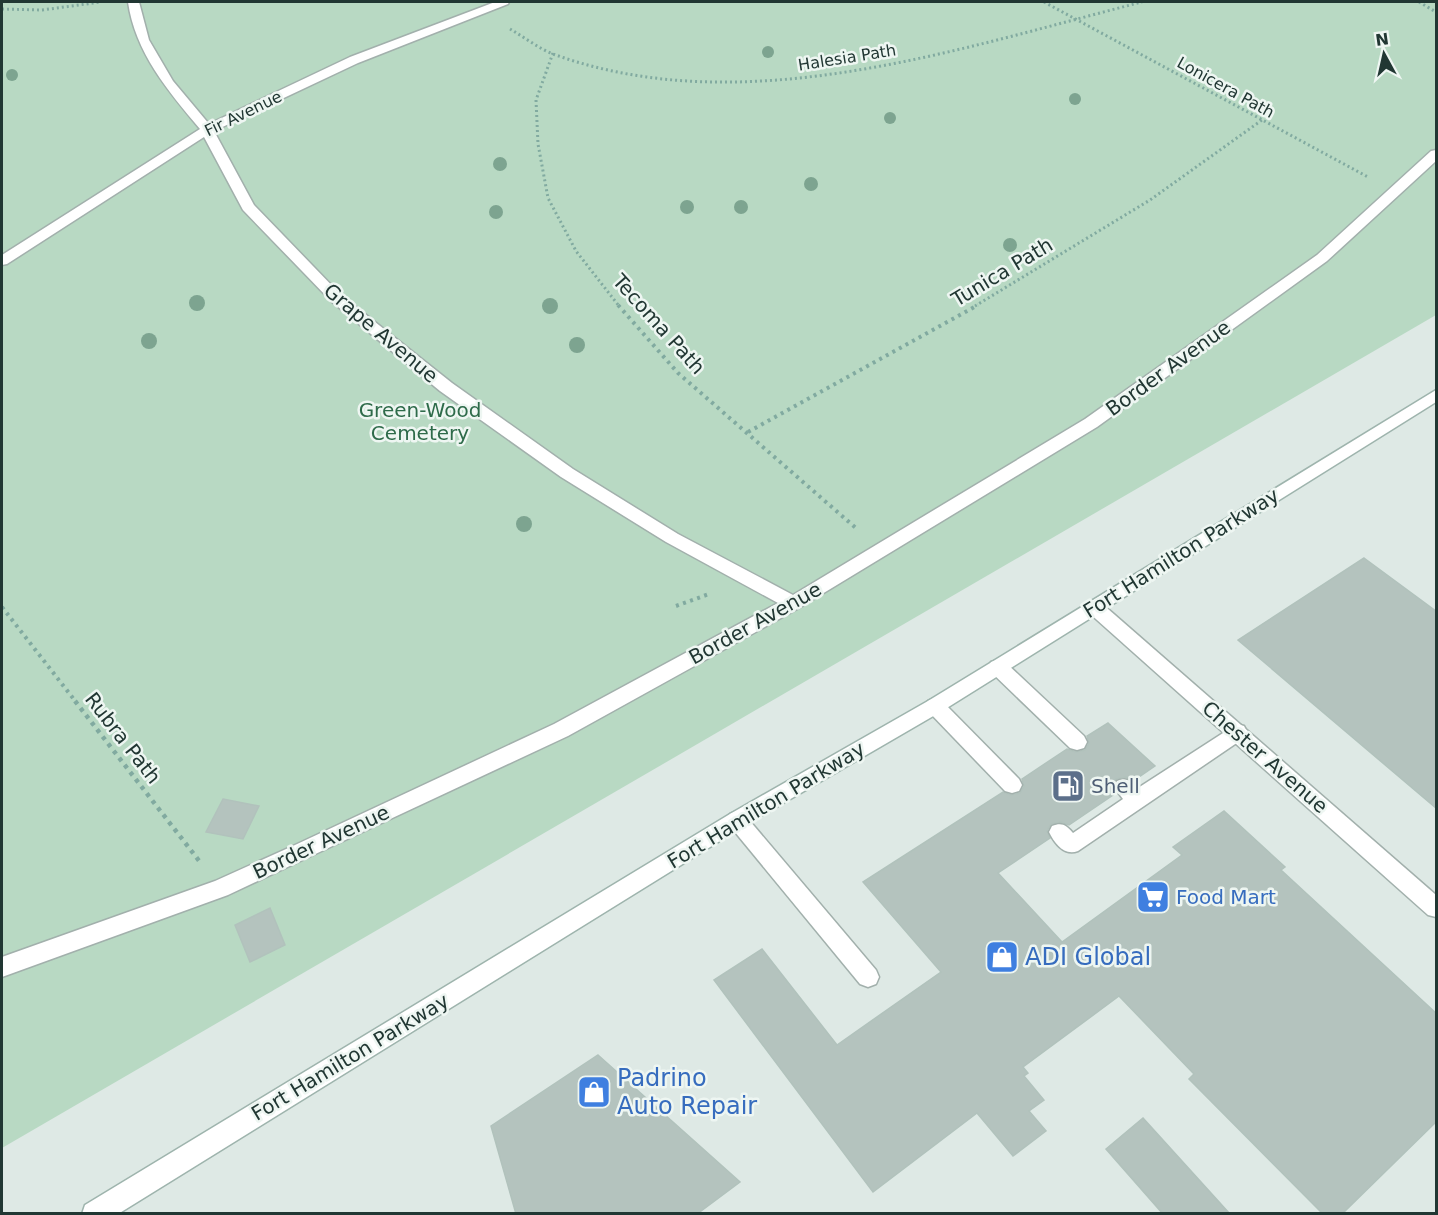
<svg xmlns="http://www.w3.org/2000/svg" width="1438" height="1215" viewBox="0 0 1438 1215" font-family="'DejaVu Sans',sans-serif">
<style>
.green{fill:#b8d9c3}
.building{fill:#b4c3be;stroke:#b1c2bc;stroke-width:1.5}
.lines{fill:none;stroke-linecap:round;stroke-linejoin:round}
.service-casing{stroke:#a2b0ac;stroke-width:3}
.minor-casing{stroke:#a2b0ac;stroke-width:3}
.secondary-casing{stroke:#9eb4ad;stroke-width:3}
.path-far2{stroke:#81aaa0;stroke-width:3;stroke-dasharray:2 3;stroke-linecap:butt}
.path-far1{stroke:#81aaa0;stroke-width:4;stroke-dasharray:3 4.5;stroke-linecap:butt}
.path{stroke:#81aaa0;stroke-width:4.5;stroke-dasharray:4 5;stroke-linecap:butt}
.service{fill:#fff;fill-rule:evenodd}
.minor{fill:#fff;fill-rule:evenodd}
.secondary{fill:#fff;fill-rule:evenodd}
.tree{fill:#7da490}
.labels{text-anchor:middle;stroke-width:5;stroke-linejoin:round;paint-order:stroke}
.far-street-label{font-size:16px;fill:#213733;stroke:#eef6f2}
.street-label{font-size:20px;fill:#213733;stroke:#eef6f2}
.park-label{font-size:20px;fill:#2e6b4a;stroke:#eef6f2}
.service-label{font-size:20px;fill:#4e5e75;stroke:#eef6f2;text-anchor:start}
.shop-label{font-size:20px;fill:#366cbe;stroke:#eef6f2;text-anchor:start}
.near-shop-label{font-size:24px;fill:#366cbe;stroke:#eef6f2;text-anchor:start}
</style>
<rect width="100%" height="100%" fill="#dee9e5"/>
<!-- green -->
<polygon class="green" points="2,2 1436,2 1436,315 2,1148"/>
<!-- building -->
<g class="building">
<polygon points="1364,558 1437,612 1437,809 1238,640"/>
<polygon points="1108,723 1155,766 1133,781 1126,777 1116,779 1112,786 1116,793 1069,825 1061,822 1051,824 1047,831 1050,838 998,873 1062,942 1182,855 1173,847 1224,811 1285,867 1281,870 1437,1014 1437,1121 1342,1214 1323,1214 1189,1079 1194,1074 1119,996 1023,1067 1028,1073 1024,1076 1044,1100 1029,1111 1046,1131 1013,1156 977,1113 873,1192 714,980 762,949 837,1045 941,972 863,882 1003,792 1011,795 1020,793 1024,786 1022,779 1067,749 1076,752 1085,750 1089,743 1087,736"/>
<polygon points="223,799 259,806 243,839 206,832"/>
<polygon points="270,908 285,945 250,962 235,925"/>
<polygon points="598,1055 740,1182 697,1214 516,1214 491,1126"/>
<polygon points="1143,1118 1230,1214 1163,1214 1106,1149"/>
</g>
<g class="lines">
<defs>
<g id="service">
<path d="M128,2H139L149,40L173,81L209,124L350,57L495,2H509L508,4L358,63L214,131L254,205L341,295L452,383L573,469L678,534L793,595L1085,419L1317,255L1431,151L1436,150V161L1327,261L1097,427L799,608L568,736L309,857L228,895L2,977V957L215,881L295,845L554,724L778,603L666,542L561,477L440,391L331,301L243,210L204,137L7,264L2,265V255L200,129C168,91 135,52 128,2Z"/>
<polygon points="998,660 1005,662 1084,736 1087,742 1084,748 1077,750 1070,748 991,672 989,667 991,662"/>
<polygon points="935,698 942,701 1019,779 1022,785 1019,791 1012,793 1005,791 928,711 925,706 928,701"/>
<path d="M1237,724L1244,726L1247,732L1244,738L1078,851C1064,856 1055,844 1049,832L1052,826C1062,822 1066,825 1073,833L1123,799L1114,787L1117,781C1127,777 1131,781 1138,788Z"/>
<polygon points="737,811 744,814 876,970 879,977 876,984 868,987 860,984 730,826 727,820 730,814"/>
</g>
<polygon id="minor" points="1094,600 1100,602 1436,895 1436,917 1428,915 1088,612 1085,607 1088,602"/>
<polygon id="secondary" points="1436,390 1436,402 942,711 744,826 118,1214 82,1214 85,1205 730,814 928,701"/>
</defs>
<!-- service casing -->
<use href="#service" class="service-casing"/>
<!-- minor casing -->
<use href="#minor" class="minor-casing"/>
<!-- secondary casing -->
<use href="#secondary" class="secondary-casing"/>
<!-- path-far2 -->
<g class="path-far2">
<polyline points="1044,2 1368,177"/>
<polyline points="1419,2 1436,12"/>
<polyline points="2,9 42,10 101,2"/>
<path d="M510,29C524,37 538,48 553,54C742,123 957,49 1142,2"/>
<polyline points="553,53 536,100 538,144 548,198 576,251 619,306"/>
<polyline points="975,306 1150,200 1262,120"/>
</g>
<!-- path-far1 -->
<g class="path-far1">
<polyline points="618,305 678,373 857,529"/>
<polyline points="748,432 978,305"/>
<polyline points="676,606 709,594"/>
<polyline points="2,607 76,702"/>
</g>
<!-- path -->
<polyline class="path" points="75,701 200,862"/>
<!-- service -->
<use href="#service" class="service"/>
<!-- minor -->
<use href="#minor" class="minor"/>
<!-- secondary -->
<use href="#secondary" class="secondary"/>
</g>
<!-- trees -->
<g class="tree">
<circle cx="768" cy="52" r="6"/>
<circle cx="12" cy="75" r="6"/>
<circle cx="1075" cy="99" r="6"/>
<circle cx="890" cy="118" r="6"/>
<circle cx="500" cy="164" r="7"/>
<circle cx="811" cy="184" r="7"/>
<circle cx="687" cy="207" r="7"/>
<circle cx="741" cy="207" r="7"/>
<circle cx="496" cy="212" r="7"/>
<circle cx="1010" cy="245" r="7"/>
<circle cx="197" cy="303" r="8"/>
<circle cx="550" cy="306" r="8"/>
<circle cx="149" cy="341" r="8"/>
<circle cx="577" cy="345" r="8"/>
<circle cx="524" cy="524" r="8"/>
</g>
<!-- icons -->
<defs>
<symbol id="fuel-square" viewBox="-11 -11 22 22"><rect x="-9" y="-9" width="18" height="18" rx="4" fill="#5c6f8a" stroke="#eef6f2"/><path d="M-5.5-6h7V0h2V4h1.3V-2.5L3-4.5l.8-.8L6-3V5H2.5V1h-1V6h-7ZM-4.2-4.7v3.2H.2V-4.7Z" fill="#fff"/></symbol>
<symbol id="supermarket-square" viewBox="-11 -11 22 22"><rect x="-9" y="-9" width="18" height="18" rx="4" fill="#3f7fe0" stroke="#eef6f2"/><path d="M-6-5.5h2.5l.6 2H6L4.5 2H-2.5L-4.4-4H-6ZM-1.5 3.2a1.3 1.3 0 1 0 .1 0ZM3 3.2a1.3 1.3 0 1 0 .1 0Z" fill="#fff"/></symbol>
<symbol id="shop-square" viewBox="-11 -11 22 22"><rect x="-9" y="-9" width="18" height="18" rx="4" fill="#3f7fe0" stroke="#eef6f2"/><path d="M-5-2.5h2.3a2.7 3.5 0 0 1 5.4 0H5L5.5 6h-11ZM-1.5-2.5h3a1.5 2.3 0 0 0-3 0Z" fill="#fff"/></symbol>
</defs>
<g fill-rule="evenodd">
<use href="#fuel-square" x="1049" y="767" width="38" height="38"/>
<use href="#supermarket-square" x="1134" y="878" width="38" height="38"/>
<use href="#shop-square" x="983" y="938" width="38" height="38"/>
<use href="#shop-square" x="575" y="1073" width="38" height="38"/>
</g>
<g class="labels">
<!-- far-street labels -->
<g class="far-street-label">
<text transform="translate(847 57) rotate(-9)" y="6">Halesia Path</text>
<text transform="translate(1226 87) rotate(29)" y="6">Lonicera Path</text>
<text transform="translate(243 113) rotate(-26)" y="6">Fir Avenue</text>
</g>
<!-- street labels -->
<g class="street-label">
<text transform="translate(1002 272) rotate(-31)" y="7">Tunica Path</text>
<text transform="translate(659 324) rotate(48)" y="7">Tecoma Path</text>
<text transform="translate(381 333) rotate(40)" y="7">Grape Avenue</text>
<text transform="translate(1168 368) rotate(-36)" y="7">Border Avenue</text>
<text transform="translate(1181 553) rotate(-32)" y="7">Fort Hamilton Parkway</text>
<text transform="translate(755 623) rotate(-29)" y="7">Border Avenue</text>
<text transform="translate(123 738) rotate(52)" y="7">Rubra Path</text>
<text transform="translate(1265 757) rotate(41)" y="7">Chester Avenue</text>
<text transform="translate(766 805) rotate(-31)" y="7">Fort Hamilton Parkway</text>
<text transform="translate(321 842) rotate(-25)" y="7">Border Avenue</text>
<text transform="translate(350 1057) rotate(-31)" y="7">Fort Hamilton Parkway</text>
</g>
<!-- park labels -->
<g class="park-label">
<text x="420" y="417">Green-Wood<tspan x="420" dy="23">Cemetery</tspan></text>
</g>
<!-- service labels -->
<g class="service-label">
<text x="1091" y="793">Shell</text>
</g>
<!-- shop labels -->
<g class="shop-label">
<text x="1176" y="904">Food Mart</text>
</g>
<!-- near-shop labels -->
<g class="near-shop-label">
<text x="1025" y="965">ADI Global</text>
<text x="617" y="1086">Padrino<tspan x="617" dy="28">Auto Repair</tspan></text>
</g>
</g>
<!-- border -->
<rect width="1438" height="1215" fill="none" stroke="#213733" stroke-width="6"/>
<!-- north arrow -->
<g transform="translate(1384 54) rotate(352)" stroke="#eef6f2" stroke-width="4.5" paint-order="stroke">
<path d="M0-4.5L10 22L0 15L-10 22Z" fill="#213733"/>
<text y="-9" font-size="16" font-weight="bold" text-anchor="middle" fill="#213733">N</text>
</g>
</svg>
